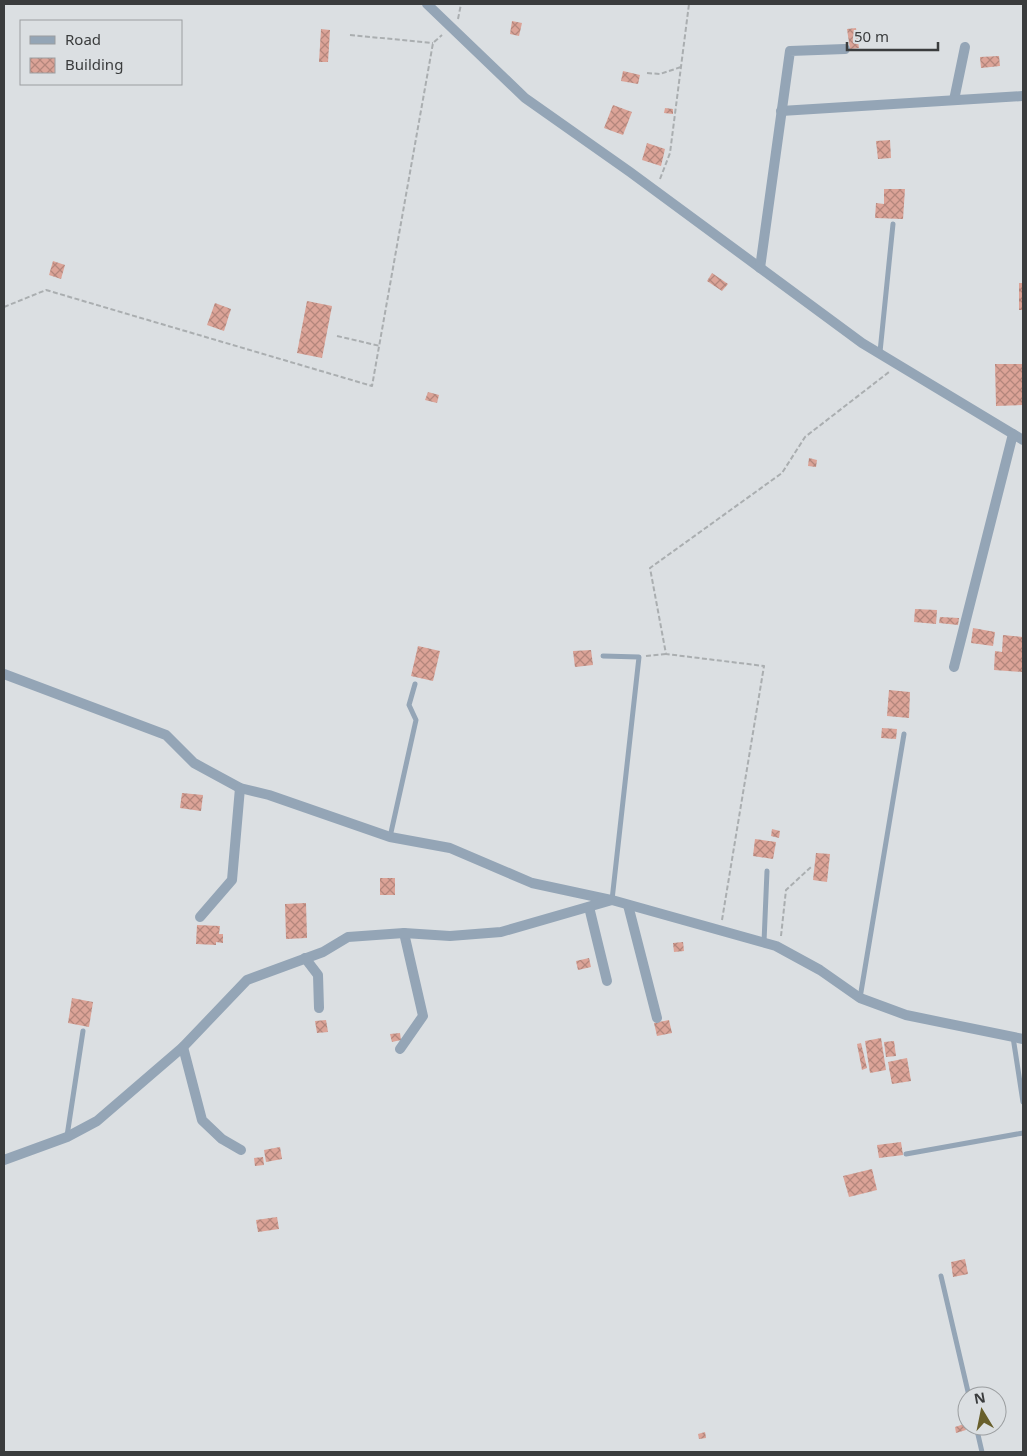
<svg xmlns="http://www.w3.org/2000/svg" width="1027" height="1456" viewBox="0 0 1027 1456" font-family="'Noto Sans',sans-serif">
<style>
.building{fill:url(#building-cross-hatch)}
.lines{fill:none;stroke-linecap:round;stroke-linejoin:round}
.path{stroke:#aaaeb0;stroke-width:2;stroke-dasharray:5 2.5;stroke-linecap:butt}
.service{stroke:#94a5b6;stroke-width:5}
.minor{stroke:#94a5b6;stroke-width:10}
</style>
<defs>
<pattern id="building-cross-hatch" width="8" height="8" patternUnits="userSpaceOnUse" patternTransform="scale(1.25)"><rect width="8" height="8" fill="#dba397"/><path d="M0 0l8 8M0 8l8-8" fill="none" stroke="#b3867c"/></pattern>
</defs>
<rect width="100%" height="100%" fill="#dbdfe2"/>
<!-- building -->
<g class="building">
<polygon points="512,21 522,23 519,36 510,34"/>
<polygon points="856,28 859,48 850,49 847,29"/>
<polygon points="321,29 330,30 328,62 319,62"/>
<polygon points="999,56 1000,66 981,68 980,57"/>
<polygon points="623,71 640,75 638,84 621,81"/>
<polygon points="613,105 632,112 623,135 604,128"/>
<polygon points="665,108 673,109 673,114 664,113"/>
<polygon points="890,140 891,158 878,159 876,141"/>
<polygon points="647,143 665,149 661,166 642,160"/>
<polygon points="884,189 905,189 903,219 875,218 876,203 884,204"/>
<polygon points="53,261 65,265 61,279 49,275"/>
<polygon points="712,273 728,284 722,291 707,281"/>
<rect x="1019" y="283" width="4" height="27"/>
<polygon points="307,301 332,306 322,358 297,353"/>
<polygon points="215,303 231,309 224,331 207,325"/>
<polygon points="995,364 1023,364 1023,405 996,406"/>
<polygon points="428,392 439,395 437,403 425,400"/>
<polygon points="809,458 817,460 816,467 808,466"/>
<polygon points="915,609 937,610 936,624 914,622"/>
<polygon points="940,617 959,618 958,625 939,623"/>
<polygon points="973,628 995,632 993,646 971,643"/>
<polygon points="1003,635 1023,637 1023,672 994,670 995,651 1002,652"/>
<polygon points="418,646 440,651 433,681 411,676"/>
<polygon points="591,650 593,665 575,667 573,651"/>
<polygon points="889,690 910,692 909,718 887,716"/>
<polygon points="882,728 897,729 896,739 881,738"/>
<polygon points="182,793 203,795 201,811 180,808"/>
<polygon points="772,829 780,831 779,838 771,836"/>
<polygon points="755,839 776,842 773,859 753,856"/>
<polygon points="816,853 830,854 827,882 813,880"/>
<rect x="380" y="878" width="15" height="17"/>
<polygon points="306,903 307,938 286,939 285,904"/>
<polygon points="197,925 220,926 219,934 223,934 223,943 216,942 216,945 196,944"/>
<polygon points="683,942 684,951 674,952 673,943"/>
<polygon points="589,958 591,967 578,970 576,961"/>
<polygon points="72,998 93,1002 89,1027 68,1023"/>
<polygon points="326,1020 328,1032 317,1033 315,1021"/>
<polygon points="669,1020 672,1033 657,1036 654,1023"/>
<polygon points="400,1033 401,1040 392,1042 390,1034"/>
<polygon points="881,1038 886,1070 870,1073 865,1041"/>
<polygon points="894,1041 896,1056 886,1057 884,1042"/>
<polygon points="861,1043 867,1068 862,1070 857,1044"/>
<polygon points="907,1058 911,1081 892,1084 888,1062"/>
<polygon points="901,1142 903,1155 879,1158 877,1145"/>
<polygon points="280,1147 282,1159 266,1162 264,1150"/>
<polygon points="263,1157 264,1165 255,1166 254,1158"/>
<polygon points="872,1169 877,1190 849,1197 843,1176"/>
<polygon points="277,1217 279,1229 258,1232 256,1220"/>
<polygon points="965,1259 968,1274 953,1277 951,1262"/>
<polygon points="964,1424 966,1430 956,1433 955,1427"/>
<polygon points="705,1432 706,1438 699,1439 698,1434"/>
</g>
<g class="lines">
<!-- path -->
<g class="path">
<polyline points="458,19 461,4"/>
<polyline points="350,35 433,43"/>
<polyline points="647,73 660,74 681,67"/>
<polyline points="660,179 670,153 689,4"/>
<polyline points="4,307 46,290 372,386 433,43 442,35"/>
<polyline points="337,336 380,346"/>
<polyline points="646,656 666,654"/>
<polyline points="722,920 764,666 666,654 650,568 782,473 805,437 889,372"/>
<polyline points="781,936 786,890 811,867"/>
</g>
<!-- service -->
<g class="service">
<polyline points="880,352 893,224"/>
<polyline points="603,656 639,657 612,900"/>
<polyline points="390,837 416,720 409,705 415,684"/>
<polyline points="764,942 767,871"/>
<polyline points="860,998 904,734"/>
<polyline points="1013,1037 1023,1102"/>
<polyline points="67,1136 83,1031"/>
<polyline points="906,1154 1023,1133"/>
<polyline points="941,1276 969,1396"/>
<polyline points="976,1426 982,1452"/>
</g>
<!-- minor -->
<g class="minor">
<polyline points="427,4 525,98 630,172 862,343 1023,440"/>
<polyline points="954,100 965,47"/>
<polyline points="781,111 1023,96"/>
<polyline points="760,268 790,51 845,49"/>
<polyline points="954,667 1013,434"/>
<polyline points="4,674 166,735 194,763 240,788 269,795 390,837 450,848 532,883 611,900"/>
<polyline points="628,905 657,1018"/>
<polyline points="589,907 607,981"/>
<polyline points="200,917 232,880 240,788"/>
<polyline points="305,958 318,975 319,1008"/>
<polyline points="183,1047 202,1120 222,1139 241,1150"/>
<polyline points="400,1049 423,1016 404,933"/>
<polyline points="4,1160 67,1137 97,1121 183,1047 247,980 323,952 348,937 404,933 450,936 501,932 612,900 776,946 820,970 860,998 906,1015 1023,1039"/>
</g>
</g>
<!-- border -->
<rect width="1027" height="1456" fill="none" stroke="#3a3c3d" stroke-width="10"/>
<!-- legend -->
<rect x="20" y="20" width="162" height="65" fill="#dbdfe2" stroke="#9b9ea0"/>
<rect x="30" y="36" width="25" height="8" fill="#94a5b6" stroke="#9b9ea0"/>
<text x="65" y="45" font-size="15" fill="#3a3c3d">Road</text>
<rect x="30" y="58" width="25" height="15" fill="url(#building-cross-hatch)" stroke="#9b9ea0"/>
<text x="65" y="70" font-size="15" fill="#3a3c3d">Building</text>
<!-- north arrow -->
<g transform="translate(982 1411) rotate(350)"><circle r="24" fill="#dbdfe2" stroke="#9b9ea0"/>
<path d="M0-4L9 19L0 12L-9 19Z" fill="#685f2b"/>
<text y="-8" font-size="14" font-weight="bold" text-anchor="middle" fill="#3a3c3d">N</text>
</g>
<!-- scale -->
<path d="M847 42v8h91v-8" fill="none" stroke="#3a3c3d" stroke-width="2.5"/>
<text x="854" y="42" font-size="15" fill="#3a3c3d" stroke="#dbdfe2" stroke-width="4" paint-order="stroke">50 m</text>
</svg>
